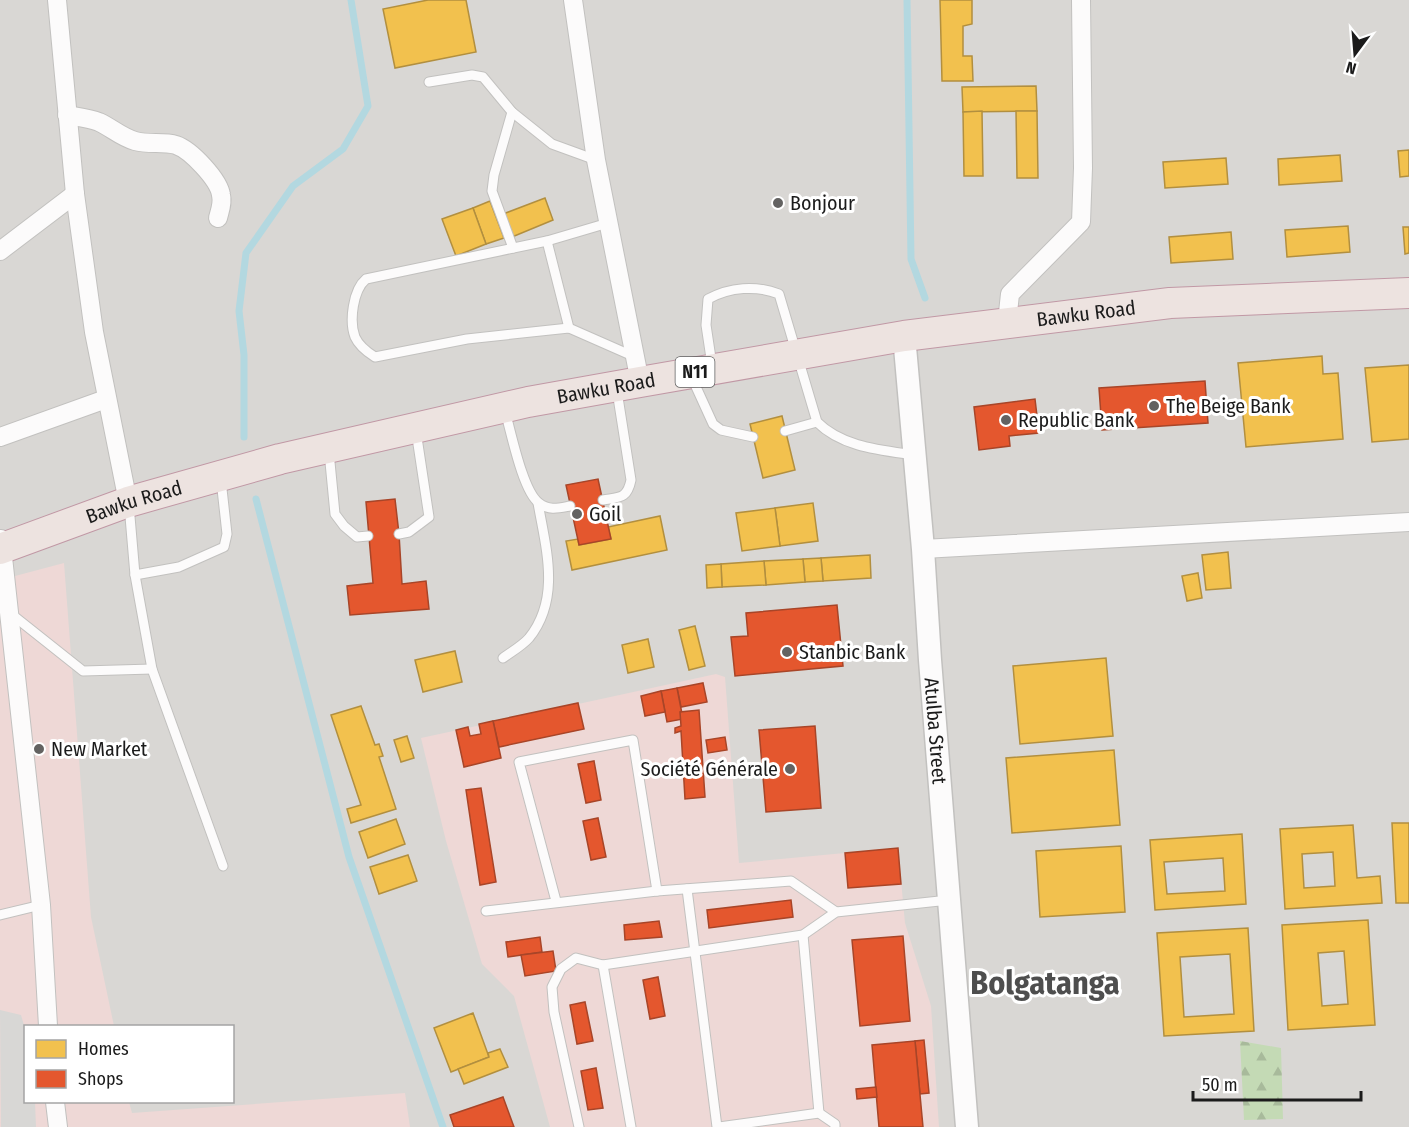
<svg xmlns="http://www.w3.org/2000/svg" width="1409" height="1127" viewBox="0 0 1409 1127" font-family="'Fira Sans Condensed',sans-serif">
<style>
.residential{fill:#d9d7d4;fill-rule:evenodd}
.commercial{fill:#eed8d6}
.forest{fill:url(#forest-firs)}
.parking{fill:#d8d7d5}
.homes{fill:#f2c14e;stroke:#b28f3f;stroke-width:1.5;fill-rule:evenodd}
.shops{fill:#e4572e;stroke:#a84528;stroke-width:1.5}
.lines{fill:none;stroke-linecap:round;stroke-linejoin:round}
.stream{stroke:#b3d8e0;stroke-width:7}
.service-casing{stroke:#c2c1bf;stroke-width:11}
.minor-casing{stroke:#c2c1bf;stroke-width:20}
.tertiary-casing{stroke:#c2c1bf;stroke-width:25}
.trunk-casing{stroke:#c198a5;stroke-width:32}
.service{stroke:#fcfbfb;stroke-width:9}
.minor{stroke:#fcfbfb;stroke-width:18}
.tertiary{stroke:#fcfbfb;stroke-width:22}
.trunk{stroke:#ede3e0;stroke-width:30}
.poi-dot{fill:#636261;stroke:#fff;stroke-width:2}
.labels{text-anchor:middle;stroke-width:6;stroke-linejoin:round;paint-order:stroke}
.shield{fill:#fff;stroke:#5f5f5f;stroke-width:1.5}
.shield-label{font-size:18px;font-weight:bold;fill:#1b1b1b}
.poi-label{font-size:20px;fill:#1b1b1b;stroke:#fff;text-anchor:start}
.street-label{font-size:20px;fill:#1b1b1b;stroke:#fff}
.town-label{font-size:32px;font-weight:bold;fill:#4e4e4e;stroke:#fff}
</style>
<defs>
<pattern id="forest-firs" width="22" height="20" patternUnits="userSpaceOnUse" patternTransform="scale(1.5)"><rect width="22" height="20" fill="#c4dab5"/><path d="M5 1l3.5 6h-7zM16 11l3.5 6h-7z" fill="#a8ba9b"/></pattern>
</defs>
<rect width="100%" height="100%" fill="#eae7e2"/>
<!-- residential -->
<path class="residential" d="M0,0H1409V1127H0ZM26,1026H232V1102H26Z"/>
<!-- commercial -->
<g class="commercial">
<polygon points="64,563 91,917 114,1026 26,1026 26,1102 129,1102 132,1113 405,1093 410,1127 0,1127 0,580"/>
<polygon points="716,674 725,677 739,863 898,848 905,923 931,1006 939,1127 550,1127 514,996 482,964 446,841 421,738"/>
</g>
<!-- forest -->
<polygon class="forest" points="1240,1041 1281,1048 1283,1119 1244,1120"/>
<!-- parking -->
<polygon class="parking" points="0,1010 21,1015 26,1032 26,1102 35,1102 36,1127 1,1127"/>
<!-- homes -->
<g class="homes">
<polygon points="428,0 466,0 476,52 395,68 383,9"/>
<polygon points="940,0 972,0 972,24 963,26 963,56 972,56 973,81 942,81"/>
<polygon points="1036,86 1037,111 963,112 962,87"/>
<polygon points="982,111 983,176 964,176 963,112"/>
<polygon points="1016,111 1037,111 1038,178 1017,178"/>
<polygon points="1409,150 1409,176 1400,177 1398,151"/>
<polygon points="1340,155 1342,181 1279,185 1278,159"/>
<polygon points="1226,158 1228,184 1165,188 1163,162"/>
<polygon points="545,198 553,220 512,237 503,214"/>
<polygon points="490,201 504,238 486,244 473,208"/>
<polygon points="473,208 486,244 456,256 442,219"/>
<polygon points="1348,226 1350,252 1287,257 1285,230"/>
<polygon points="1403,227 1409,227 1409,253 1405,254"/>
<polygon points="1231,232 1233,259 1171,263 1169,237"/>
<polygon points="1322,356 1323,374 1338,373 1343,439 1246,447 1238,363"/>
<polygon points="1409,365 1409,439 1372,442 1365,368"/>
<polygon points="782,416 795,470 763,478 750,424"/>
<polygon points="813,503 818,541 780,546 775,508"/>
<polygon points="775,508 780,546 742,551 736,513"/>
<polygon points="660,516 667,550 572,570 566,541 578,539 579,545 611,539 608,527"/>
<polygon points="1228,552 1231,588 1206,590 1202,555"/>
<polygon points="870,555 871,578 823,581 821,558"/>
<polygon points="821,558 823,581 805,582 803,559"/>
<polygon points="803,559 805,582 766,585 764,561"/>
<polygon points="764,561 766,585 722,587 721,564"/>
<polygon points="721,564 722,587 707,588 706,565"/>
<polygon points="1198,573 1202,598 1187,601 1182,576"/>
<polygon points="695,626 705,666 689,670 679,630"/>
<polygon points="648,639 654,667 628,673 622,645"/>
<polygon points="455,651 462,682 423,692 415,660"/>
<polygon points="1106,658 1113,736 1020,744 1013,666"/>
<polygon points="361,706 375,745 379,744 383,756 379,757 396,809 351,823 347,809 361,805 331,715"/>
<polygon points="407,736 414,758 401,762 394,740"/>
<polygon points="1114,750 1120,825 1012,833 1006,758"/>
<polygon points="396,819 405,844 368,858 359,832"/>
<polygon points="1392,823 1409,823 1409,903 1396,903"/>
<path d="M1353,825L1357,878L1380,876L1382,903L1285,909L1280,829ZM1333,852L1335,886L1304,888L1302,854Z"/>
<path d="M1242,834L1246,904L1155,910L1150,840ZM1223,858L1225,891L1167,894L1164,862Z"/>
<polygon points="1121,846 1125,912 1040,917 1036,851"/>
<polygon points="408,855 417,881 379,894 370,867"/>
<path d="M1368,920L1375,1025L1288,1030L1282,925ZM1344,951L1348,1004L1322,1006L1318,953Z"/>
<path d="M1248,928L1254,1031L1164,1036L1157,933ZM1230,954L1234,1014L1184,1017L1180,957Z"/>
<polygon points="473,1013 489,1057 451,1072 434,1028"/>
<polygon points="500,1049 508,1067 464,1084 458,1069 489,1057 488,1053"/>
</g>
<!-- shops -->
<g class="shops">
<polygon points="1205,381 1208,423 1102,430 1099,388"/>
<polygon points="1035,399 1039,433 1009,436 1010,446 979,450 974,407"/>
<polygon points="598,479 611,539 579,545 566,485"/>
<polygon points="395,499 399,534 402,584 426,581 429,609 350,615 347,586 373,583 366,502"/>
<polygon points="837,605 843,666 735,676 731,637 748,636 746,613"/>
<polygon points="703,683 707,702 681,707 677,688"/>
<polygon points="677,688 683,719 667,722 661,691"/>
<polygon points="661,691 665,712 645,716 641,696"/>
<polygon points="578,703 584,729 499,747 493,721"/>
<polygon points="699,710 705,797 685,799 681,731 675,733 675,728 681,726 680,712"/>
<polygon points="493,721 501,758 464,767 456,730 468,727 470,736 481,734 479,724"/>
<polygon points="815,726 821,808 766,812 759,730"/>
<polygon points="725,737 727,750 708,753 706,740"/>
<polygon points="594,761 601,800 586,803 578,764"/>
<polygon points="481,788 496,882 480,885 466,790"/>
<polygon points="598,818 606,857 591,860 583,821"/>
<polygon points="898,848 901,884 848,888 845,853"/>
<polygon points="791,900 793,917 709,928 707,910"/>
<polygon points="659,921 662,937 625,940 624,925"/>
<polygon points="903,936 910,1021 860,1026 852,940"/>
<polygon points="540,937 542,952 508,957 506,942"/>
<polygon points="553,951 556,971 525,976 521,955"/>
<polygon points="658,977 665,1016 650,1019 643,980"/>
<polygon points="585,1002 593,1041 577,1044 570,1005"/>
<polygon points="924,1040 929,1093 920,1094 915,1041"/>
<polygon points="915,1041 923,1127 879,1127 872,1045"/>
<polygon points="596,1068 603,1108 588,1110 581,1071"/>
<polygon points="876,1087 877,1097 857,1099 856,1089"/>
<polygon points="503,1097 514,1127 454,1127 450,1115"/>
</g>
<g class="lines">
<!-- stream -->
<g class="stream">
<polyline points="907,0 911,259 925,298"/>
<polyline points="244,437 244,355 239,311 246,253 293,186 343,149 368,106 351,0"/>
<polyline points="256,499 349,857 443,1127"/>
</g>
<defs>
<g id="service">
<polyline points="429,82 472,75 483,77 512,112 552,144 596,160"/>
<polyline points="512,112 494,175 492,191 513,248"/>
<path d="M608,223L547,241L366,279C353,290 349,321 355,337C359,346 367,352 375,357L467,339L569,328L635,357"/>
<polyline points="547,241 569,328"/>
<path d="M712,365L706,325L708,299C730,287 756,285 779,294L817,422C842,447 880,450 914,455"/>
<polyline points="692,378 713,424 721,430 753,437"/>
<path d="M505,411C511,432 523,492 539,503C549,511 559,508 570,506"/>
<polyline points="785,431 817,422"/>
<polyline points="329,452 335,514 344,526 357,537 368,536"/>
<path d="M603,500C620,497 627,499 631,480L617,391"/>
<polyline points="129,505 135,575 152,669 223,866"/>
<polyline points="399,534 409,532 429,517 416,431"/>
<polyline points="135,575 179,567 224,547 227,534 221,480"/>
<polyline points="10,613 83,671 152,669"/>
<path d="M503,658C511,652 522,646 529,638C561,598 546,549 538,503"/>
<polyline points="687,889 717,1127"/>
<polyline points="556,901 519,762 633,740 657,891"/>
<polyline points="486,911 657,891 791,881 836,912"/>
<polyline points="0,915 41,905"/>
<polyline points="803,935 819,1113"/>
<polyline points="603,965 631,1127"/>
<polyline points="579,1127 554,1012 552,987 561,969 576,958 603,965 803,935 836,912 949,900"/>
<polyline points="719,1127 819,1113 835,1124 835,1127"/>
</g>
<g id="minor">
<polyline points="57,0 75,194 94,332 128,502"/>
<polyline points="573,0 596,160 640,382"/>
<path d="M67,115C78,117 89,118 99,122C112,128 121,137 135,141C149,145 163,141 176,145C191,150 219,180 221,195C223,203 220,210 218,218"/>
<polyline points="0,251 75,194"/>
<polyline points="1007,322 1010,294 1081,222 1083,168 1081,0"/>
<polyline points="0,437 106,399"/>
<polyline points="1,539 41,905 48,1026"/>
<polyline points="923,549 1409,522"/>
<polyline points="55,1102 58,1127"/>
</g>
<g id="tertiary">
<path id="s1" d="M904,336L923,549L930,660L967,1127"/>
</g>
<g id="trunk">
<path id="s2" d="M0,549L128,502L280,459L528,402L640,382L904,336L1170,303L1409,293"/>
</g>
</defs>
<!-- service casing -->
<use href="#service" class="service-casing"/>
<!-- minor casing -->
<use href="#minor" class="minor-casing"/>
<!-- tertiary casing -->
<use href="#tertiary" class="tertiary-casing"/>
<!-- trunk casing -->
<use href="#trunk" class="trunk-casing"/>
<!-- service -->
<use href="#service" class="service"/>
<!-- minor -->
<use href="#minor" class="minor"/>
<!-- tertiary -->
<use href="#tertiary" class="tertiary"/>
<!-- trunk -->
<use href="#trunk" class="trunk"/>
</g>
<!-- markers -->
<g class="poi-dot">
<circle cx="778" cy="203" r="6"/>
<circle cx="1154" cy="406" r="6"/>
<circle cx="1006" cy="420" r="6"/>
<circle cx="577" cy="514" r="6"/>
<circle cx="787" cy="652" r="6"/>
<circle cx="39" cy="749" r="6"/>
<circle cx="790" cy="769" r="6"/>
</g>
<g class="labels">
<!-- shield labels -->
<rect class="shield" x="675.5" y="357" width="39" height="30" rx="4.5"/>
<g class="shield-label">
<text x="695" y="378">N11</text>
</g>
<!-- poi labels -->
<g class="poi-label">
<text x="790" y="210">Bonjour</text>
<text x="1166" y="413">The Beige Bank</text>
<text x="1018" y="427">Republic Bank</text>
<text x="589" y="521">Goil</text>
<text x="799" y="659">Stanbic Bank</text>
<text x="51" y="756">New Market</text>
<text x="778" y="776" text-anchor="end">Société Générale</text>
</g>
<!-- street labels -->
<g class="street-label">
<text dy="7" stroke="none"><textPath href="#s2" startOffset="1114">Bawku Road</textPath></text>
<text dy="7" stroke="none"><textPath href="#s2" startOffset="628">Bawku Road</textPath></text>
<text dy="7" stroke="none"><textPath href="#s2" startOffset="142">Bawku Road</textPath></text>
<text dy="7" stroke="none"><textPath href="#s1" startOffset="396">Atulba Street</textPath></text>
</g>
<!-- town labels -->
<g class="town-label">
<text x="1045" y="994">Bolgatanga</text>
</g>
</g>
<!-- legend -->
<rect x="24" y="1025" width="210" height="78" fill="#ffffff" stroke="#a4a4a4" stroke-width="1.5"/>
<rect x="36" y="1040" width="30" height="18" fill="#f2c14e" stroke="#a4a4a4" stroke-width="1.5"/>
<text x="78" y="1055" font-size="18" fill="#1b1b1b">Homes</text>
<rect x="36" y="1070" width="30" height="18" fill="#e4572e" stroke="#a4a4a4" stroke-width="1.5"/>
<text x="78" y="1085" font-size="18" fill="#1b1b1b">Shops</text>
<!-- north arrow -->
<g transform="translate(1355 54) rotate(196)" stroke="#ffffff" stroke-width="4.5" paint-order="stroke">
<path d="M0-4.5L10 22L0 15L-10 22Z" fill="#1b1b1b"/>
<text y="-9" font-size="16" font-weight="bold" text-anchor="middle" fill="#1b1b1b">N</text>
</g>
<!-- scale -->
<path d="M1193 1091v9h168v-9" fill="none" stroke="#1b1b1b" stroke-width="3"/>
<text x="1202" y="1091" font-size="18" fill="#1b1b1b" stroke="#ffffff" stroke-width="4.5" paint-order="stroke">50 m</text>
</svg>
